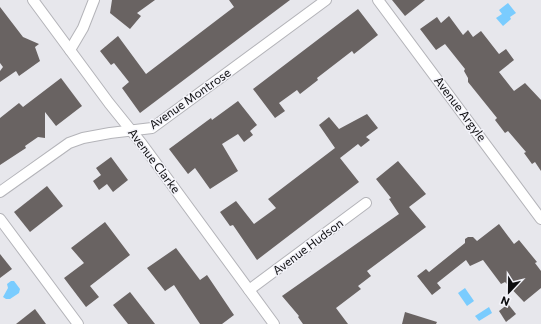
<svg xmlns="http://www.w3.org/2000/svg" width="541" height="324" viewBox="0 0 541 324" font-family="Commissioner,sans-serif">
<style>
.water{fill:#7accfe}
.building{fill:#696362}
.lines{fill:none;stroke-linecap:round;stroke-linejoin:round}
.minor-casing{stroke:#b4b4b9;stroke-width:12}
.minor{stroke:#fff;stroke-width:10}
.labels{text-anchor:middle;stroke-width:3;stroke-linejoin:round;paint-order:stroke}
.street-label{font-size:12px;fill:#0d0d0f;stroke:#f4f4fa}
</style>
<rect width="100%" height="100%" fill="#e7e7ec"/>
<!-- water -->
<g class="water">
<polygon points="508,3 516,13 510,17 511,19 503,26 496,18 502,14 499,10"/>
<polygon points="11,281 14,281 20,289 19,293 10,299 6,299 3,297 8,288 7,284"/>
<polygon points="465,288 474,301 467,306 458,293"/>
<polygon points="489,307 492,313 479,321 475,316"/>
</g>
<!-- building -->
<g class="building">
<polygon points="112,0 155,0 137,13 141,16 130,29 110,13"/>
<polygon points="229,0 290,0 140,113 122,88 129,82 114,63 111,65 100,51 118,36 146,74 234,7"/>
<polygon points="392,0 425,0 405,16"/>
<polygon points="0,7 23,37 39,44 35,47 40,61 19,76 16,71 0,82 0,71 3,67 0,63"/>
<polygon points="358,9 378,35 354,54 352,51 317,78 318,80 300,94 297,90 279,103 285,111 275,118 253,89"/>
<polygon points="449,16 463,35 468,30 473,37 481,31 499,54 506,49 514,60 499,72 514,91 525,83 541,100 541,171 535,162 532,164 524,153 526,152 508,131 505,133 495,120 497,118 468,82 468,78 464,71 465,69 445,44 436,50 420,29 437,17 441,23"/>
<polygon points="61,78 82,106 56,126 45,112 45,138 38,137 25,146 26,148 0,165 0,118 19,103 23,107"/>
<polygon points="238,101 257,125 250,131 253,135 244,142 238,134 222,144 238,171 210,189 195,168 188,174 169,149 211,118 212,120"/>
<polygon points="367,114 378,128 366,137 370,140 361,147 358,144 340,158 359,182 257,260 233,225 230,226 220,212 236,201 254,224 276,208 268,199 335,148 319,125 329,117 339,129"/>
<polygon points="111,157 128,180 113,192 107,184 99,190 93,181 101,175 96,168"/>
<polygon points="398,161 426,194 409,207 426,227 367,271 371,276 358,286 361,289 336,308 348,324 303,324 298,317 299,316 282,296 399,214 389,199 391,198 376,179"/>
<polygon points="47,186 63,206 30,232 14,212"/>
<polygon points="105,222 130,255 90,286 99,297 86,307 64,278 84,263 71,248"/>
<polygon points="499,224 514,244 519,240 537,262 535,263 541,271 541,288 524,302 505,282 501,284 483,260 470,266 466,260 437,283 441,288 432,295 417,276 426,269 429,272 465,243 465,239 468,237 473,237 477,241"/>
<polygon points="176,248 200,280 207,275 234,315 222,324 200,324 174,285 165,291 147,268"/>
<polygon points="0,254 12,269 0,278"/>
<polygon points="130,292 155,324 128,324 113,305"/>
<polygon points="508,304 516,314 506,322 499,311"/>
<polygon points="35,309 46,324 16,324"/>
<polygon points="405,312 437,322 436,324 402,324"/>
</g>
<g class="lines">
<defs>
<g id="minor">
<polyline points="33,0 109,103 142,144 274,324"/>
<polyline points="378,0 541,219"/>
<polyline points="70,50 83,28 94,0"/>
<polyline points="0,192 69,143 83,138 110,133 152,128 326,0"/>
<polyline points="0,219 78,324"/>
<polyline points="249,290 366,203"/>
</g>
</defs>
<!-- minor casing -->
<use href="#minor" class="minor-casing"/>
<!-- minor -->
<use href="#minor" class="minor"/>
</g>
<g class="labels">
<!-- street labels -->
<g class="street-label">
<text transform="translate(190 99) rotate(-35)" y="4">Avenue Montrose</text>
<text transform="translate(460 109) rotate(53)" y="4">Avenue Argyle</text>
<text transform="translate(154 161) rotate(53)" y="4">Avenue Clarke</text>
<text transform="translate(308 247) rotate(-37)" y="4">Avenue Hudson</text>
</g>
</g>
<!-- north arrow -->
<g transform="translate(509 292) rotate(202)" stroke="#f4f4fa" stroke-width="3" paint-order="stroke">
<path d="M0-3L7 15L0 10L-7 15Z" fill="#0d0d0f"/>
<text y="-6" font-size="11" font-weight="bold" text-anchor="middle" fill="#0d0d0f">N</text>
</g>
</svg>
